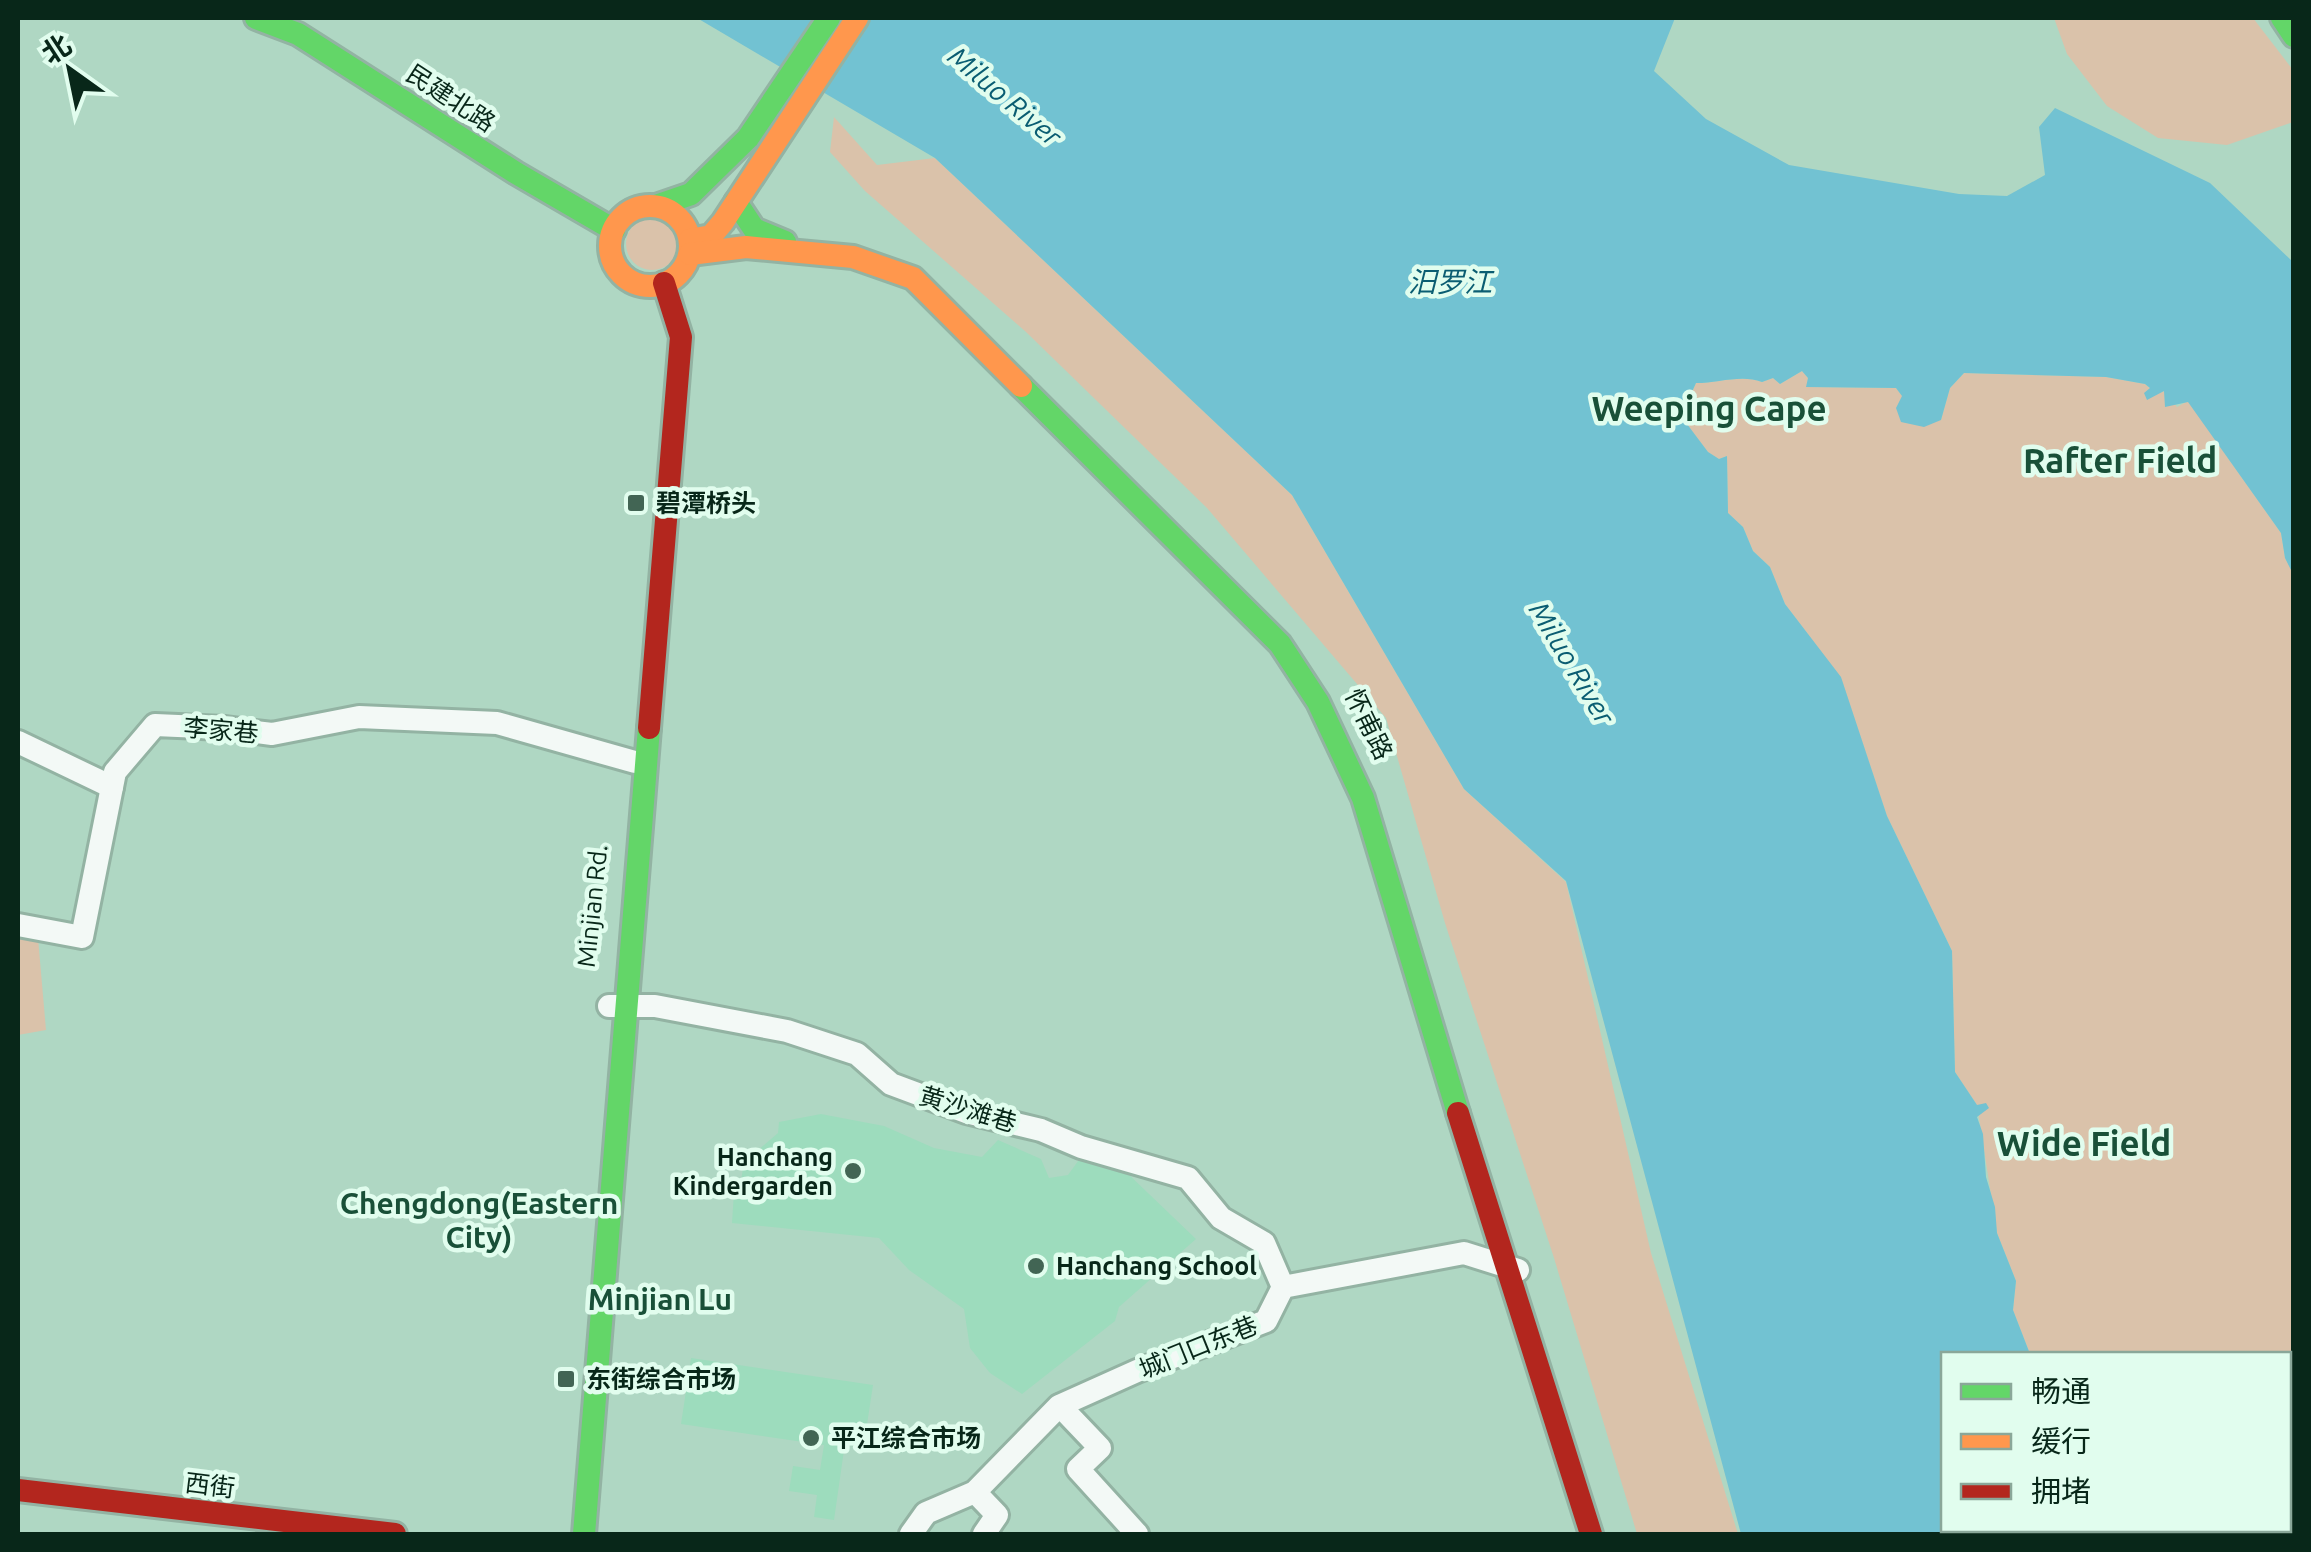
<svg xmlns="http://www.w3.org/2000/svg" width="2311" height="1552" viewBox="0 0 2311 1552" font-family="Ubuntu,'Noto Sans SC',sans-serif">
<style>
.built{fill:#9ddcbd}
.green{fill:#dac2aa}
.water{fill:#72c2d2}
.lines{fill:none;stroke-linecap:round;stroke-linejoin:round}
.street-casing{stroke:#93b3a3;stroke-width:28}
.fast-casing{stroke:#93b3a3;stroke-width:28}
.slow-casing{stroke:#93b3a3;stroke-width:28}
.jam-casing{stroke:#93b3a3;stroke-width:28}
.street{stroke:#f3f9f6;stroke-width:22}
.fast{stroke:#63d668;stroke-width:22}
.slow{stroke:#ff974d;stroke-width:22}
.jam{stroke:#b3261e;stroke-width:22}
.poi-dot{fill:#426554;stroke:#e1fdee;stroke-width:4}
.labels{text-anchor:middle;stroke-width:9;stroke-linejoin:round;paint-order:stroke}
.street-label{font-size:25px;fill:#082719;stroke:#e1fdee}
.poi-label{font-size:25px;font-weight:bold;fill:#082719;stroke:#e1fdee;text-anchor:start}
.water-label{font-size:28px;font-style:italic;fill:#0a5d72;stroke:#e1fdee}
.quarter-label{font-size:30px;font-weight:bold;fill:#195038;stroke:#e1fdee}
.district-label{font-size:35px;font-weight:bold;fill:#195038;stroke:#e1fdee}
</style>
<rect width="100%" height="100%" fill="#afd7c3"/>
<!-- built -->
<g class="built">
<polygon points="821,1114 884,1126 934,1148 982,1157 998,1140 1041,1159 1049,1178 1068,1175 1081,1157 1124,1170 1196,1239 1119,1307 1115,1321 1022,1394 990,1373 970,1348 964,1309 909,1270 879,1238 732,1223 734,1192 741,1181 744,1162 778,1133 779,1122"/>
<polygon points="691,1358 873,1385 866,1431 847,1429 834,1520 814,1517 817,1495 789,1491 793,1466 820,1470 824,1445 681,1424"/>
</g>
<!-- green -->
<g class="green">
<polygon points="2054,18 2253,18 2293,70 2293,122 2227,145 2158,138 2107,106 2067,54"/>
<polygon points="834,117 877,165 935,158 1292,495 1464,789 1566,882 1651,1253 1738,1534 1637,1534 1554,1258 1445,923 1386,718 1207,508 1025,331 865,191 830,152"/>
<circle cx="652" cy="244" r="26"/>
<path d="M1802,371L1808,378L1807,387L1896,388L1903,397L1941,420L1950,388L1964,373L2106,377L2145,384L2156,394L2165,391L2177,407L2188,401L2281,533L2285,558L2294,574L2293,1534H2069L2068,1530H2288V1354H2030L2013,1310L2016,1281L1997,1233L1977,1105L1955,1072L1952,951L1887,816L1841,678L1785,604L1770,567L1753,551L1743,527L1728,513L1727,456L1719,459L1708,452L1681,417L1696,383C1718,383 1742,374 1762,382L1773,378L1780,384Z"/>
<polygon points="18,934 38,938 46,1030 18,1035"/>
</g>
<!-- water -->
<path class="water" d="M697,18H1675L1654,71L1706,119L1789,165L1959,194L2007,196L2045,175L2039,127L2055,108L2210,183L2293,262V574L2285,558L2281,533L2188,402L2165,407L2164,391L2147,400L2144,393L2150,388L2145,384L2106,377L1964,373L1950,388L1941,420L1924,427L1901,422L1896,408L1902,396L1896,388L1806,387L1808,378L1802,371L1780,384L1773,378L1762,382C1742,374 1718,383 1696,383L1681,416L1708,452L1719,459L1727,456L1728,513L1743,527L1753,551L1770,567L1785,604L1841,677L1887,816L1952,951L1955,1072L1977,1105L1986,1103L1989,1108L1977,1117L1983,1134L1986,1177L1995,1207L1997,1233L2016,1281L2013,1310L2030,1354H1944V1530H2068L2069,1534H1741L1566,881L1464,789L1292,495L935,158Z"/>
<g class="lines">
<defs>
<g id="street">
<polyline points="18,742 112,787"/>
<polyline points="18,925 82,937 115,772 155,725 224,728 272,734 359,717 497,723 635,762"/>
<polyline points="609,1006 655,1006 787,1031 857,1054 891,1084 966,1112 1041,1130 1081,1147 1188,1178 1221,1218 1264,1243 1283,1287"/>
<polyline points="1060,1406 1100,1448 1078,1469 1137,1534"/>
<polyline points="975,1492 997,1515 984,1534"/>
<polyline points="911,1534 926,1513 975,1492 1059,1406 1137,1371 1266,1321 1283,1287 1464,1253 1518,1270"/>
</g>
<g id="fast">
<polyline points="256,18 298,34 516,173 614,230"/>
<polyline points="2282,18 2294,36"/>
<polyline points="736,202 754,229 785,242"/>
<polyline points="656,206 691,194 748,138 829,18"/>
<polyline points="1021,386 1280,644 1318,702 1363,798 1458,1113"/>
<polyline points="584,1534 649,728"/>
</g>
<g id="slow">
<circle cx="650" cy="246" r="40"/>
<polyline points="690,240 711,236 723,222 857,18"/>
<polyline points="690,254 746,247 853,257 913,278 1021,386"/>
</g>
<g id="jam">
<polyline points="649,728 681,337 664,283"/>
<polyline points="1458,1113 1591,1534"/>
<polyline points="18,1490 395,1534"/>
</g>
</defs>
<!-- street casing -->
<use href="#street" class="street-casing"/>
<!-- fast casing -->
<use href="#fast" class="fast-casing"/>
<!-- slow casing -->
<use href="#slow" class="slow-casing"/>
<!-- jam casing -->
<use href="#jam" class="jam-casing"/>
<!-- street -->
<use href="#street" class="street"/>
<!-- fast -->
<use href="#fast" class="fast"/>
<!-- slow -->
<use href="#slow" class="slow"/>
<!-- jam -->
<use href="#jam" class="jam"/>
</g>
<!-- markers -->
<g class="poi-dot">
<rect x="626" y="493" width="20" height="20" rx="5"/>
<circle cx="853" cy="1171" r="10"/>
<circle cx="1036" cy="1266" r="10"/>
<rect x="556" y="1369" width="20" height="20" rx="5"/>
<circle cx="811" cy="1438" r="10"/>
</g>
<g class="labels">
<!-- street labels -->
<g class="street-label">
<text transform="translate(451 98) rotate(33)" y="9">民建北路</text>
<text transform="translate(1369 724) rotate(64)" y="9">怀甫路</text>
<text transform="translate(221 730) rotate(5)" y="9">李家巷</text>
<text transform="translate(592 906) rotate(-84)" y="9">Minjian Rd.</text>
<text transform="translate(968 1109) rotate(17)" y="9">黄沙滩巷</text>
<text transform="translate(1198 1347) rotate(-22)" y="9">城门口东巷</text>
<text transform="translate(210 1485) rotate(7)" y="9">西街</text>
</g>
<!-- poi labels -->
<g class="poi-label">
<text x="656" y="512">碧潭桥头</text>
<text x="833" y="1166" text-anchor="end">Hanchang<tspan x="833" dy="29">Kindergarden</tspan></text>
<text x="1056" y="1275">Hanchang School</text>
<text x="586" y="1388">东街综合市场</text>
<text x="831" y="1447">平江综合市场</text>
</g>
<!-- water labels -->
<g class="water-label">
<text transform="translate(1005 96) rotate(40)" y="10">Miluo River</text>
<text x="1450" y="292">汨罗江</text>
<text transform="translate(1572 663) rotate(59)" y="10">Miluo River</text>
</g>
<!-- quarter labels -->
<g class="quarter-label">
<text x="479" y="1214">Chengdong(Eastern<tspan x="479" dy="34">City)</tspan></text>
<text x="660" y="1310">Minjian Lu</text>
</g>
<!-- district labels -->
<g class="district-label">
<text x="1709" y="421">Weeping Cape</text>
<text x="2120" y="473">Rafter Field</text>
<text x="2084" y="1156">Wide Field</text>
</g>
</g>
<!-- border -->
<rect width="2311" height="1552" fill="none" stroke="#082719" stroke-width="40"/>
<!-- legend -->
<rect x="1941" y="1352" width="350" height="180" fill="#e1fdee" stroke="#8aa799" stroke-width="2.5"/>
<rect x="1961" y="1384" width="50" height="15" fill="#63d668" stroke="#8aa799" stroke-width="2.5"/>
<text x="2031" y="1402" font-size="30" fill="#082719">畅通</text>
<rect x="1961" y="1434" width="50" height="15" fill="#ff974d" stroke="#8aa799" stroke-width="2.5"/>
<text x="2031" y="1452" font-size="30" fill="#082719">缓行</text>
<rect x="1961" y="1484" width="50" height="15" fill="#b3261e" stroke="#8aa799" stroke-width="2.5"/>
<text x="2031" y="1502" font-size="30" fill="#082719">拥堵</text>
<!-- north arrow -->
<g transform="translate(70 70) rotate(327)" stroke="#e1fdee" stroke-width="8" paint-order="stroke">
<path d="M0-8L18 38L0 25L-18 38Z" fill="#082719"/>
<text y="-15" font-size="28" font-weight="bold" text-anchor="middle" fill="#082719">北</text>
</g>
</svg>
